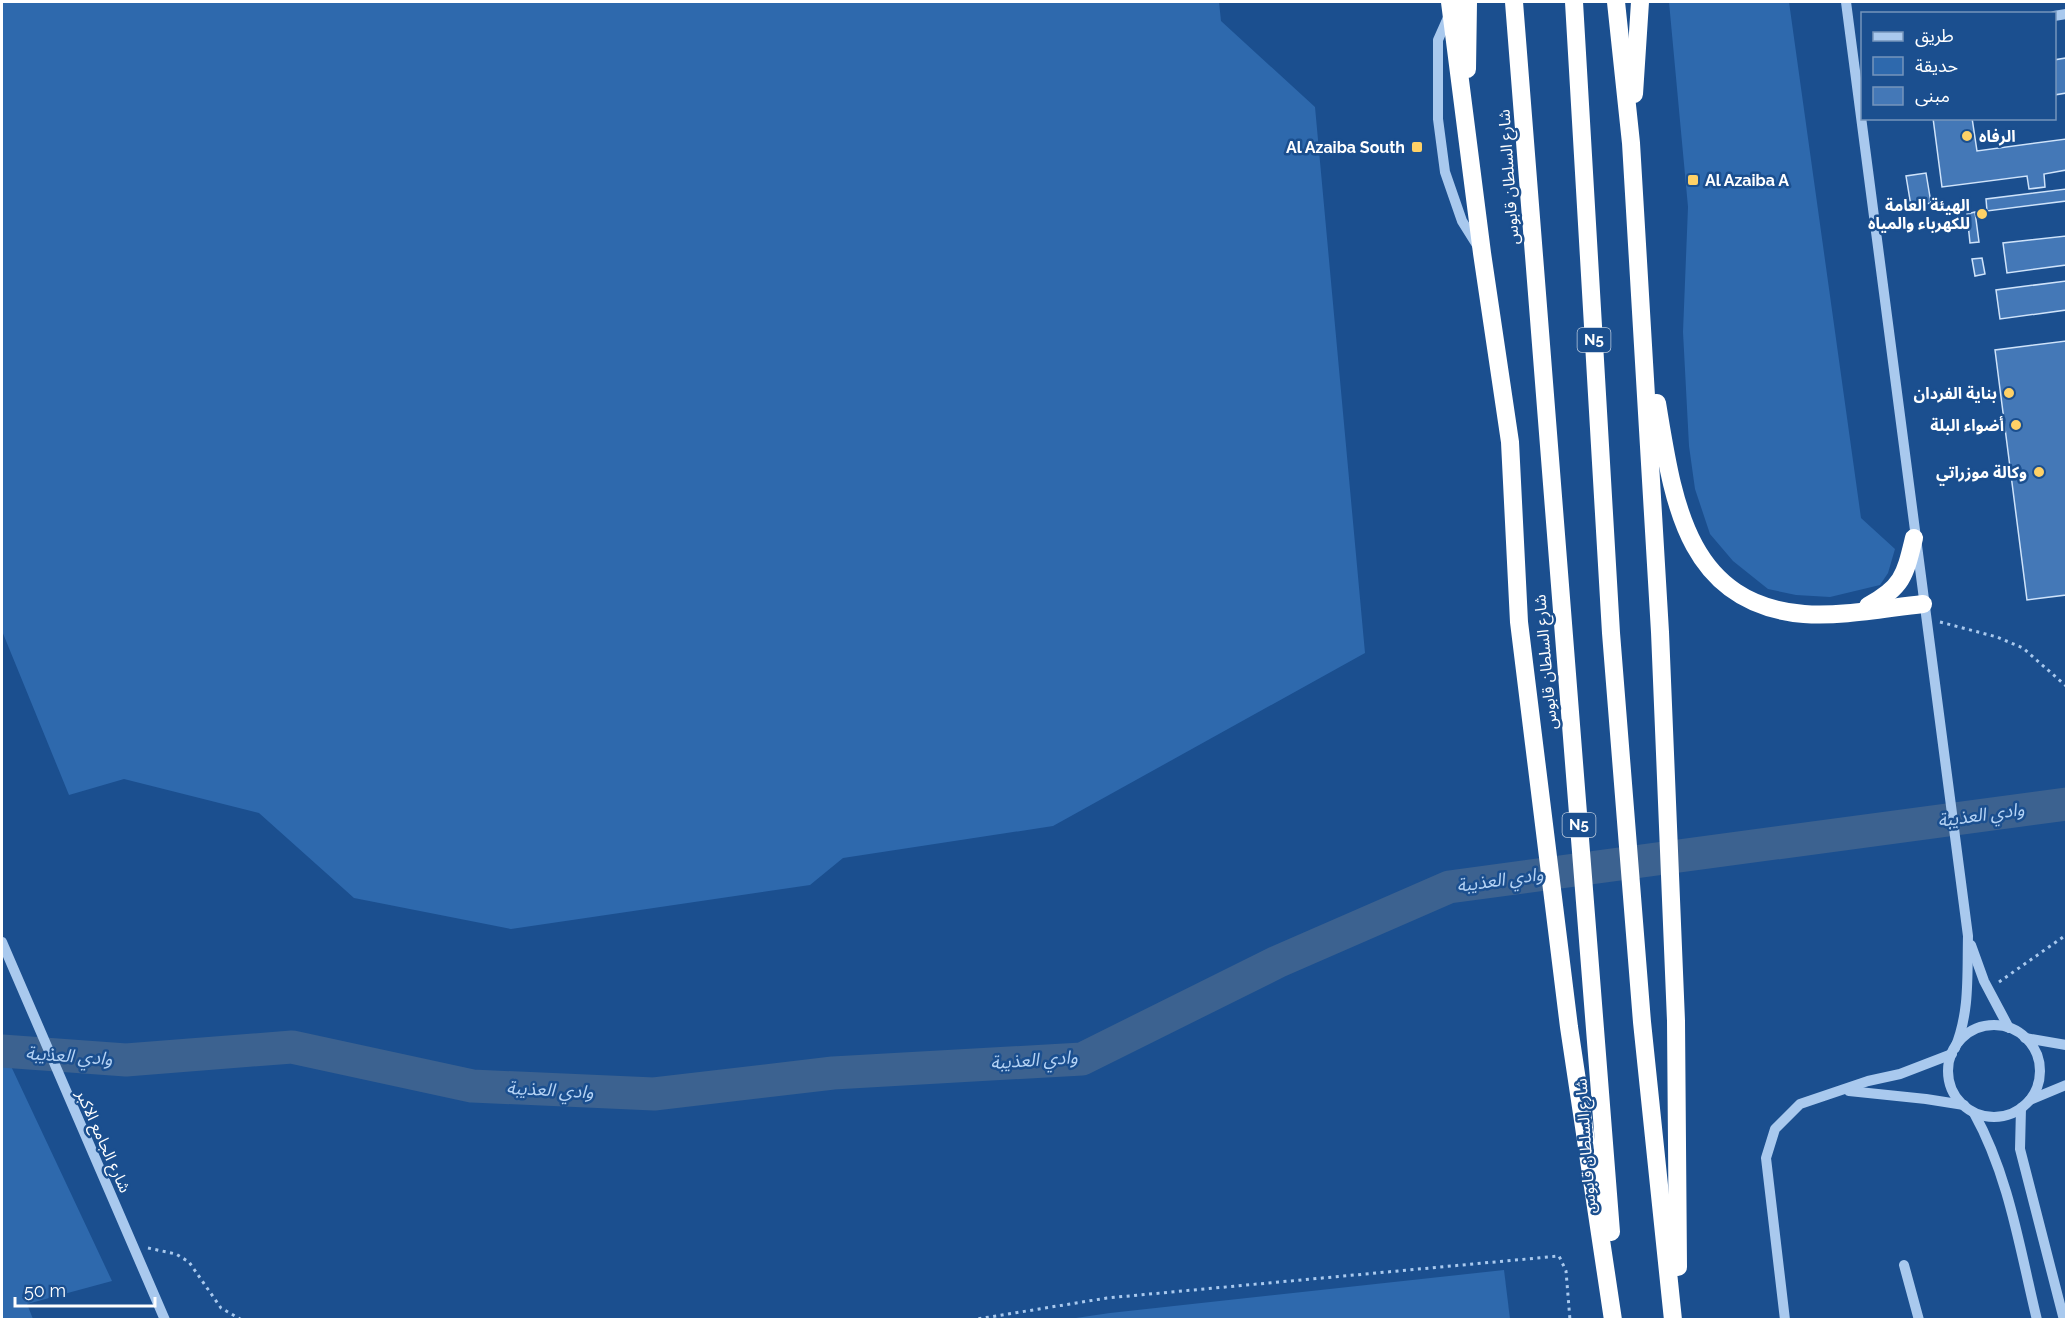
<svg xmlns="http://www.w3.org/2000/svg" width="2068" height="1321" viewBox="0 0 2068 1321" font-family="Raleway,'Noto Sans Arabic',sans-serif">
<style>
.green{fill:#2e69ad}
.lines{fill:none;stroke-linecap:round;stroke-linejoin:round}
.river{stroke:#3c6290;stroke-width:33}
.building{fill:#4478b7;stroke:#cfe3fa;stroke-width:1.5}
.path{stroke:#a9c9ee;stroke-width:3;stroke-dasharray:3 4.5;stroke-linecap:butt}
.minor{stroke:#a9c9ee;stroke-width:10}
.highway{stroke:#fff;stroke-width:18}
.poi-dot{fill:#ffd166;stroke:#1b4f8f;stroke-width:2}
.labels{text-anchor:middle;stroke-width:5;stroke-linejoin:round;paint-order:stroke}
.shield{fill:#1b4f8f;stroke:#bbcadd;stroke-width:1.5}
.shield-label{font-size:15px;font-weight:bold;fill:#fff}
.poi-label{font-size:16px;font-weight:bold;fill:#fff;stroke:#1b4f8f;text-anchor:end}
.street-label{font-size:16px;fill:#fff;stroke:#1b4f8f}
.water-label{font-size:18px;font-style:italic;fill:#b5d3f5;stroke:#1b4f8f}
</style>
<rect width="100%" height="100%" fill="#1b4f8f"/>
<!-- green -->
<g class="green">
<polygon points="2,2 1219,2 1221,21 1315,107 1365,653 1053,826 843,858 810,885 511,929 354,898 259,813 124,779 69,795 2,631"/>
<polygon points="1669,2 1789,2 1861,518 1895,549 1888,573 1880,585 1830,597 1796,595 1768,589 1733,561 1710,534 1695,489 1689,446 1683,332 1688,207"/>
<polygon points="2,1047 112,1281 27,1304 33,1319 2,1319"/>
<polygon points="1504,1270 1510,1319 1069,1319 1110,1313"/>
</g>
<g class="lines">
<!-- river -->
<polyline class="river" points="2,1051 126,1060 292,1047 472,1086 654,1094 833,1073 1082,1059 1277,962 1449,887 2066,804"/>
</g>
<!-- building -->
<g class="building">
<polygon points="2066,58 2066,93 2054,95 2054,60"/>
<polygon points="1933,118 1972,118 1977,151 2066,139 2066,170 2044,174 2045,187 2029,189 2027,176 1942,187"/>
<polygon points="1926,173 1931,203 1911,206 1906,176"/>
<polygon points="2066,189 2066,201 1987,211 1986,199"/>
<polygon points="1975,212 1979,242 1970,243 1967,214"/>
<polygon points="2066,236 2066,265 2007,273 2003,243"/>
<polygon points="1982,258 1985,274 1975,276 1972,259"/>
<polygon points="2066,281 2066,310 2000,319 1996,290"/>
<polygon points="2066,341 2066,595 2027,600 1995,350"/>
</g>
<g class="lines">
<!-- path -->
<g class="path">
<polyline points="1940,622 1997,637 2023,648 2066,686"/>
<polyline points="1999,982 2066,935"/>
<polyline points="148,1248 176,1254 189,1262 221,1308 242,1320"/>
<polyline points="971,1320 1107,1298 1559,1256 1566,1271 1570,1320"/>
</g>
<!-- minor -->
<g class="minor">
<path d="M1846,2L1968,936C1967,975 1970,1012 1955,1048"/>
<polyline points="1450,13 1438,40 1438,119 1445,172 1462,221 1477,245"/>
<polyline points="2054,16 2066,14"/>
<polyline points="2,942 165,1320"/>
<polyline points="1971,945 1984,981 2009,1028"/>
<circle cx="1994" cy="1071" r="46"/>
<polyline points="2025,1038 2066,1045"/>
<polyline points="1849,1091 1926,1099 1964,1105"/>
<polyline points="2030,1100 2066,1085"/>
<polyline points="2021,1108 2020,1149 2064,1320"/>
<path d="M1974,1113C2009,1176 2020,1250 2037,1320"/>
<polyline points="1904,1265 1919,1320"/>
<polyline points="1785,1320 1766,1158 1775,1129 1800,1104 1868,1081 1900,1074 1952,1054"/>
</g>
<!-- highway -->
<g class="highway">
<polyline points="1450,2 1482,253 1510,442 1519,622 1569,1027 1613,1320"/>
<polyline points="1514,2 1611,1232"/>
<polyline points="1574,2 1611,633 1642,1022 1673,1320"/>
<polyline points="1616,2 1631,143 1660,632 1676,1021 1678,1267"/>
<polyline points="1467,69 1468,2"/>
<polyline points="1634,94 1640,2"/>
<path d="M1657,403C1673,499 1685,604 1804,614C1841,617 1886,608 1923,604"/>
<path d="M1868,606C1903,587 1905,575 1914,538"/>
</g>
</g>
<!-- markers -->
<g class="poi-dot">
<circle cx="1967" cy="136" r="6"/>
<rect x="1411" y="141" width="12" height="12" rx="3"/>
<rect x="1687" y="174" width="12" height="12" rx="3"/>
<circle cx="1982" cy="214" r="6"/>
<circle cx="2009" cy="393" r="6"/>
<circle cx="2016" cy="425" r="6"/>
<circle cx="2039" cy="472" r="6"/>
</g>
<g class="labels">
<!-- shield labels -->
<g class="shield">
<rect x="1577.5" y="328" width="33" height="24" rx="4.5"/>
<rect x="1562.5" y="813" width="33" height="24" rx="4.5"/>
</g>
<g class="shield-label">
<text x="1594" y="345">N5</text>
<text x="1579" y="830">N5</text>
</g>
<!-- poi labels -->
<g class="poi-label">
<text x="1979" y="142" text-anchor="start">الرفاه</text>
<text x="1405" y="153">Al Azaiba South</text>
<text x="1705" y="186" text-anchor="start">Al Azaiba A</text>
<text x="1970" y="211">الهيئة العامة<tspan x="1970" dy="18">للكهرباء والمياه</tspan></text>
<text x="1997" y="399">بناية الفردان</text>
<text x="2004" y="431">أضواء البلة</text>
<text x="2027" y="478">وكالة موزراتي</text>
</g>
<!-- street labels -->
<g class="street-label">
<text transform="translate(1508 177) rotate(-94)" y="6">شارع السلطان قابوس</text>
<text transform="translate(1545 662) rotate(-95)" y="6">شارع السلطان قابوس</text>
<text transform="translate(104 1141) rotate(66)" y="6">شارع الجامع الاكبر</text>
<text transform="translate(1585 1146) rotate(-94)" y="6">شارع السلطان قابوس</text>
</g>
<!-- water labels -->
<g class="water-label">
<text transform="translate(1981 815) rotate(-8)" y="6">وادي العذيبة</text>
<text transform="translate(1500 880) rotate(-8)" y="6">وادي العذيبة</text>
<text transform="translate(69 1056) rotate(4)" y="6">وادي العذيبة</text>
<text transform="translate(1034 1060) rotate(-4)" y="6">وادي العذيبة</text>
<text transform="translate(550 1090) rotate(3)" y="6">وادي العذيبة</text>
</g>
</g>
<!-- border -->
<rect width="2068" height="1321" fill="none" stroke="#ffffff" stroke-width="6"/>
<!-- legend -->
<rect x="1861" y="12" width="195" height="108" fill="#1b4f8f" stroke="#7695bc" stroke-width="1.5"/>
<rect x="1873" y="32" width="30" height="9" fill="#a9c9ee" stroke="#7695bc" stroke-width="1.5"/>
<text x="1915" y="42" font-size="18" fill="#ffffff">طريق</text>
<rect x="1873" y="57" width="30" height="18" fill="#2e69ad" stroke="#7695bc" stroke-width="1.5"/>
<text x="1915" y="72" font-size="18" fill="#ffffff">حديقة</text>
<rect x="1873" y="87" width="30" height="18" fill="#4478b7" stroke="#7695bc" stroke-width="1.5"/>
<text x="1915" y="102" font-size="18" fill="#ffffff">مبنى</text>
<!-- scale -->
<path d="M15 1297v9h140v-9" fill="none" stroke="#ffffff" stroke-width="3"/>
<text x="24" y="1297" font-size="18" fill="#ffffff" stroke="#1b4f8f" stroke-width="4.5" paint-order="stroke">50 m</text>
</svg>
